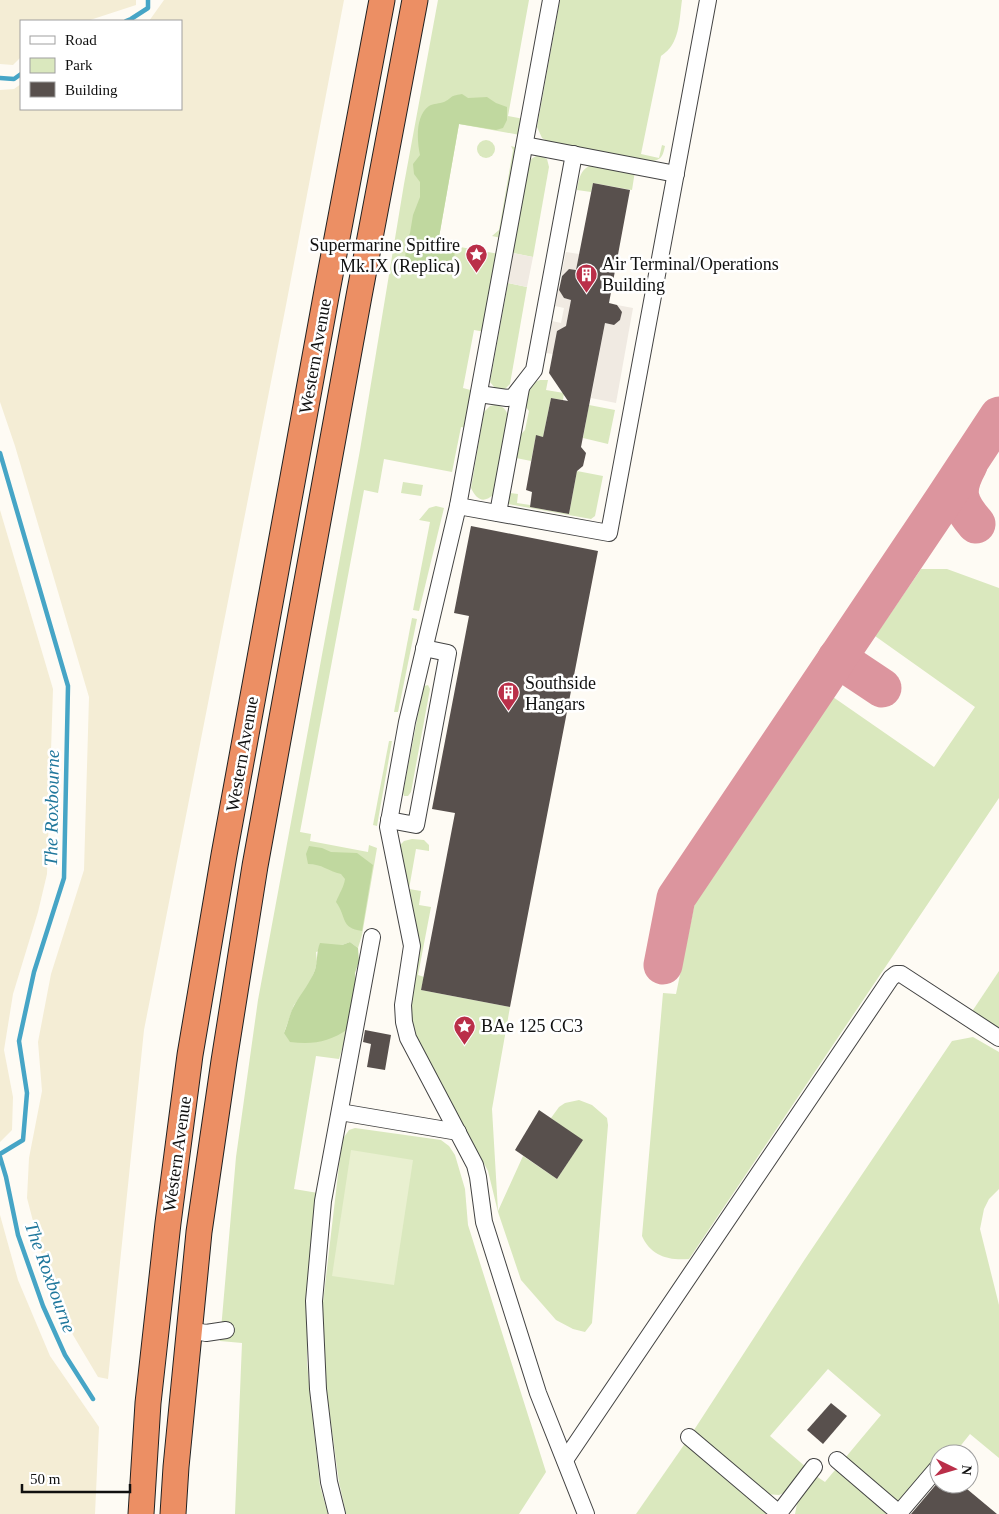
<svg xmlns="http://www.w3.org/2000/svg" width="999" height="1514" viewBox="0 0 999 1514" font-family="'Times New Roman',serif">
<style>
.farmland{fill:#f4edd5}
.green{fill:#dae8be}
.forest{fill:#c0d89f}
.pitch{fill:#e9f0d0}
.plaza{fill:#f0eae2}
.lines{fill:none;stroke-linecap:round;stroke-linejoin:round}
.stream{stroke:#46a5c6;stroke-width:4.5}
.taxiway{stroke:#dc959e;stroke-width:39}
.building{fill:#58504d}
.minor-casing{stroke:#434343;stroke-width:18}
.highway-casing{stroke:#212121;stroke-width:27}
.minor{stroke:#fff;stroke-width:16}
.highway{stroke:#ec8f64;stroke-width:25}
.labels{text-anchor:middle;stroke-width:5;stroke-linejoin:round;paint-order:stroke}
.poi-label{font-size:18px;fill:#101010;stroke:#fff;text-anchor:start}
.street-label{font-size:18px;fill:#101010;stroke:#fff}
.water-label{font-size:19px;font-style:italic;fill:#1f779c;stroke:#fff}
</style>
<rect width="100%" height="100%" fill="#fefbf4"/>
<!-- farmland -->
<g class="farmland">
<polygon points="0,0 136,0 136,5 87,21 21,21 21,57 13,65 0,64"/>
<polygon points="164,0 344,0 287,300 144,1030 108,1379 98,1377 73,1335 46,1271 27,1198 29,1158 42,1091 38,1042 51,974 84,870 89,697 15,446 0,402 0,90 14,89 21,84 21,109 181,109 181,21 149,21"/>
<polygon points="0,510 53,689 47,874 38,912 13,994 4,1050 13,1097 12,1130 0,1142"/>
<polygon points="0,1215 18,1280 50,1356 99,1427 95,1514 0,1514"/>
</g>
<!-- green -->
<g class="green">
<polygon points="438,0 529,0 508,116 524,119 520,135 459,124 438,243 499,254 485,332 474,330 463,388 474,391 467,428 461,427 452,472 384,459 378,493 364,490 300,832 311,834 310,841 368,852 369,845 377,848 362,935 358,948 350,942 342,945 316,952 317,962 315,970 308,987 294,1005 284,1033 348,1029 339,1059 316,1056 294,1189 318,1193 307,1314 307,1363 320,1486 328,1514 235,1514 242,1343 220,1341 236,1157 258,1000 360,450 404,184"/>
<path d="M560,0H682C679,21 680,44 661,56L641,154L659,158L662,145L665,146C663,155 662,160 652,161L547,141L542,138L537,127Z"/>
<circle cx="486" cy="149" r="9"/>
<polygon points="511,146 518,148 501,238 492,236 499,230 513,150"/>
<polygon points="538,155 547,159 549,167 533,257 513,253 529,165 531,159"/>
<path d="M592,165L635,171L632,190L593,183L591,192L577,190C579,179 580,169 592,165Z"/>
<polygon points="508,283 527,287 510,384 504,390 495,388 490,382"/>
<path d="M540,380H548L546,390L564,393L563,400L551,398L543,437L536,436L531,461L516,458L520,435L525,430L529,411L525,406C527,392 526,385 540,380Z"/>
<path d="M495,405C503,406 506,409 508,416L493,495C483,504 476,499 471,488L484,412L490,406Z"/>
<polygon points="589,405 615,410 608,444 583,438"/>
<polygon points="577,471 603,476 595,516 591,519 508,504 510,493 518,494 517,503 530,505 530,507 569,514"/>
<polygon points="403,482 423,485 421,496 401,493"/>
<polygon points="436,506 444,508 419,611 413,610 430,522 419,520 429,508"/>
<path d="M921,569H947L999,588V798L689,1259C668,1261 650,1255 642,1236L663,993L676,994L695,902L833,697L934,767L975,707L875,636Z"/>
<polygon points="412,618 417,619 398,712 394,712"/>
<polygon points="428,685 430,689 411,792 408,796 404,796 403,793 423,688 424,686"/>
<polygon points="389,741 392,741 377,826 373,825"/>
<polygon points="412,839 424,840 429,845 429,851 416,849 409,889 421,891 419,905 431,907 418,975 424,977 421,990 510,1007 492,1109 498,1211 523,1156 557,1179 582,1141 551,1118 559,1107 565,1103 579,1100 592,1105 607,1118 608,1125 592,1323 585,1332 573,1329 556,1320 521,1280 498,1212 488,1171 418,1042 412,1018 412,1003 420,947 399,846 404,841"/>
<polygon points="999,971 999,1029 971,1013"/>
<polygon points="973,1037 999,1052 999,1189 989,1199 984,1209 980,1229 999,1305 999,1458 970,1434 954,1454 939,1454 939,1472 905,1514 795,1514 798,1499 816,1476 825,1482 881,1415 828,1369 770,1436 807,1468 788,1491 779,1495 766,1494 698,1438 694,1430 805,1259 952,1041"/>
<polygon points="355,1128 441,1140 449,1146 455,1155 465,1189 468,1225 546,1472 519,1514 346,1514 339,1482 326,1388 322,1311 342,1140 349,1130"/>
<polygon points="686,1442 772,1514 636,1514"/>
</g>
<!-- forest -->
<g class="forest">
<path d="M462,94L468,98L487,97L496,103L507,107V120L503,128L496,130L459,124L438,243L451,247L455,251L454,259C439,264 418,270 405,259L407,239L410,233L413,215L420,197V182L414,174L413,164L420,155C417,141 415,116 429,106C434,103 439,104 444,102C453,98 448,96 462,94Z"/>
<path d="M309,846L322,848L331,852L357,853L373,865L362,931C340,928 347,917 336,902C339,894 344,887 345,879L341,874C328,871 322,864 308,864L306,854Z"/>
<path d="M350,942L358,948L359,961L355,973L356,993L348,1029C329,1042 313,1045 290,1042L284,1033C288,1024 290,1012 295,1004C302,992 310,983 315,970C318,960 316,953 320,943L342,945Z"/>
</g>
<!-- pitch -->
<polygon class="pitch" points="351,1150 413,1160 394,1285 332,1276"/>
<!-- plaza -->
<g class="plaza">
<polygon points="566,252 579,254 576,270 569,269 561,276"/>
<polygon points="513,253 533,257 527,287 508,283"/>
<polygon points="558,288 564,298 571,300 566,326 553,354 546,353 552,321 561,323 564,308 555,306"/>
<polygon points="617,305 633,308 616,403 591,398 605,323 614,325 620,320 622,312"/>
</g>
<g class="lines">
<!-- stream -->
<g class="stream">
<polyline points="126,21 131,19 148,8 148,0"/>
<polyline points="0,78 14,79 21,74"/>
<polyline points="0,453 68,686 64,878 34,972 19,1041 27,1093 23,1140 0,1154"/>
<polyline points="0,1157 6,1177 18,1235 43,1306 65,1355 93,1399"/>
</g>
<!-- taxiway -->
<g class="taxiway">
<path d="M968,465C954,491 957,502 976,524"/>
<polyline points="837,658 882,688"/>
<polyline points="663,965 676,898 945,498 999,416"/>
</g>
</g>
<!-- building -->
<g class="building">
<polygon points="593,183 630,190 609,303 617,305 622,312 620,320 614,325 605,323 581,447 586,453 583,466 577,471 569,514 530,507 532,492 526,490 536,435 543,437 551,398 568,401 549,373 557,331 566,326 571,300 564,298 559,290 562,276 569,269 576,270"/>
<polygon points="471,526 598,551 510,1007 421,990 455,813 432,809 469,616 454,613"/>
<polygon points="365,1030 391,1035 385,1070 367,1067 371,1044 363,1042"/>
<polygon points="539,1110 583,1140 557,1179 515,1150"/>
<polygon points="831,1403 847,1416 823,1444 807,1430"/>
<polygon points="939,1481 939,1484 961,1484 997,1514 911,1514"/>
</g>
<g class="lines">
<defs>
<g id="minor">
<polyline points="551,0 458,506 407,722 388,827 412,946 403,1005 404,1022 408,1038 475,1165 478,1177 484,1222 538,1393 586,1514"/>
<polyline points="525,145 676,174"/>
<polyline points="479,394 507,398 513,397 534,370 574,154"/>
<polyline points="458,506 609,533 708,0"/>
<polyline points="498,513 521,388"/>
<polyline points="389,820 416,825 448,653 424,648"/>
<polyline points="340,1112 458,1132"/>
<polyline points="189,1330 206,1333 226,1330"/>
<polyline points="689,1437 780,1514"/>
<polyline points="565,1460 891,978 896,974 901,974 999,1038"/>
<polyline points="837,1460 899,1513 939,1466"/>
<polyline points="779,1513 814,1467"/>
<polyline points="337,1514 329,1482 318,1389 314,1301 323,1201 372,937"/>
</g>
<g id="highway">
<polyline points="141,1514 148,1403 168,1223 190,1055 224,855 327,291 382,0"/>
<polyline points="173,1514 176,1467 199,1232 224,1061 255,866 359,296 415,0"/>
</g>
</defs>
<!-- minor casing -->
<use href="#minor" class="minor-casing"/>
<!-- highway casing -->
<use href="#highway" class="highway-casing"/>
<!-- minor -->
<use href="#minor" class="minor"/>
<!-- highway -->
<use href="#highway" class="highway"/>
</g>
<!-- icons -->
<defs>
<symbol id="sight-pin" viewBox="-11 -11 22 30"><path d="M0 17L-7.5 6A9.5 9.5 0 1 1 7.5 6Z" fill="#ba2f49" stroke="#fff"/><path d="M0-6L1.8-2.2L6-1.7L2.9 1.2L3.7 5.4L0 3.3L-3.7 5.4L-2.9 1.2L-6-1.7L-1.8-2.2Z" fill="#fff"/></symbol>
<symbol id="building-pin" viewBox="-11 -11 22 30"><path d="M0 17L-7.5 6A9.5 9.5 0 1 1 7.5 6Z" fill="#ba2f49" stroke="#fff"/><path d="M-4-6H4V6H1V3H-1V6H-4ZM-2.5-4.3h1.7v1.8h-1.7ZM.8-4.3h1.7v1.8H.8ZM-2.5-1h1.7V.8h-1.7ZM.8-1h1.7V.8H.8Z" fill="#fff"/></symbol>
</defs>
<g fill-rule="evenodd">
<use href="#sight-pin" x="464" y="242" width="25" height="34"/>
<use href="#building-pin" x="574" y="262" width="25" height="34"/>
<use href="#building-pin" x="496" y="680" width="25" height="34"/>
<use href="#sight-pin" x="452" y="1014" width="25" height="34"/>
</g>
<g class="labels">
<!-- poi labels -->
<g class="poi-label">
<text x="460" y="251" text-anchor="end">Supermarine Spitfire<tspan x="460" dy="21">Mk.IX (Replica)</tspan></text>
<text x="602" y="270">Air Terminal/Operations<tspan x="602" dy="21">Building</tspan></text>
<text x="525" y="689">Southside<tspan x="525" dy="21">Hangars</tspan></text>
<text x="481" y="1032">BAe 125 CC3</text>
</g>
<!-- street labels -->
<g class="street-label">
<text transform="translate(315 356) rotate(-80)" y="6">Western Avenue</text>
<text transform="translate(242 754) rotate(-80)" y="6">Western Avenue</text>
<text transform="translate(177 1154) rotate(-82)" y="6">Western Avenue</text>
</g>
<!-- water labels -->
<g class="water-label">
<text transform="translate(51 808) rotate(-89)" y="7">The Roxbourne</text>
<text transform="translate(51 1277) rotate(70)" y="7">The Roxbourne</text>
</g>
</g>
<!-- legend -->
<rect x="20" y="20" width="162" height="90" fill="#ffffff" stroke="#9f9f9f"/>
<rect x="30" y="36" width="25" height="8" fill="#ffffff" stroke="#9f9f9f"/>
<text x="65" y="45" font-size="15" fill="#101010">Road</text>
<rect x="30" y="58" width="25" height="15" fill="#dae8be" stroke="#9f9f9f"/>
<text x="65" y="70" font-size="15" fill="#101010">Park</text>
<rect x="30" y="82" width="25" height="15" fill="#58504d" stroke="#9f9f9f"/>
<text x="65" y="95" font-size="15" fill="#101010">Building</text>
<!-- north arrow -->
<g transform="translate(954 1469) rotate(95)"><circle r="24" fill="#ffffff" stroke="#9f9f9f"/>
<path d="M0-4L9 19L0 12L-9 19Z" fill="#ba2f49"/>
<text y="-8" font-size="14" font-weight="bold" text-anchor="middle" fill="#101010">N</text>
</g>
<!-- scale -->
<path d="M22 1484v8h108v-8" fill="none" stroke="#101010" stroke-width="2.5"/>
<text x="30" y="1484" font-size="15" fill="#101010" stroke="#ffffff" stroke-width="4" paint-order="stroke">50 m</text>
</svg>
